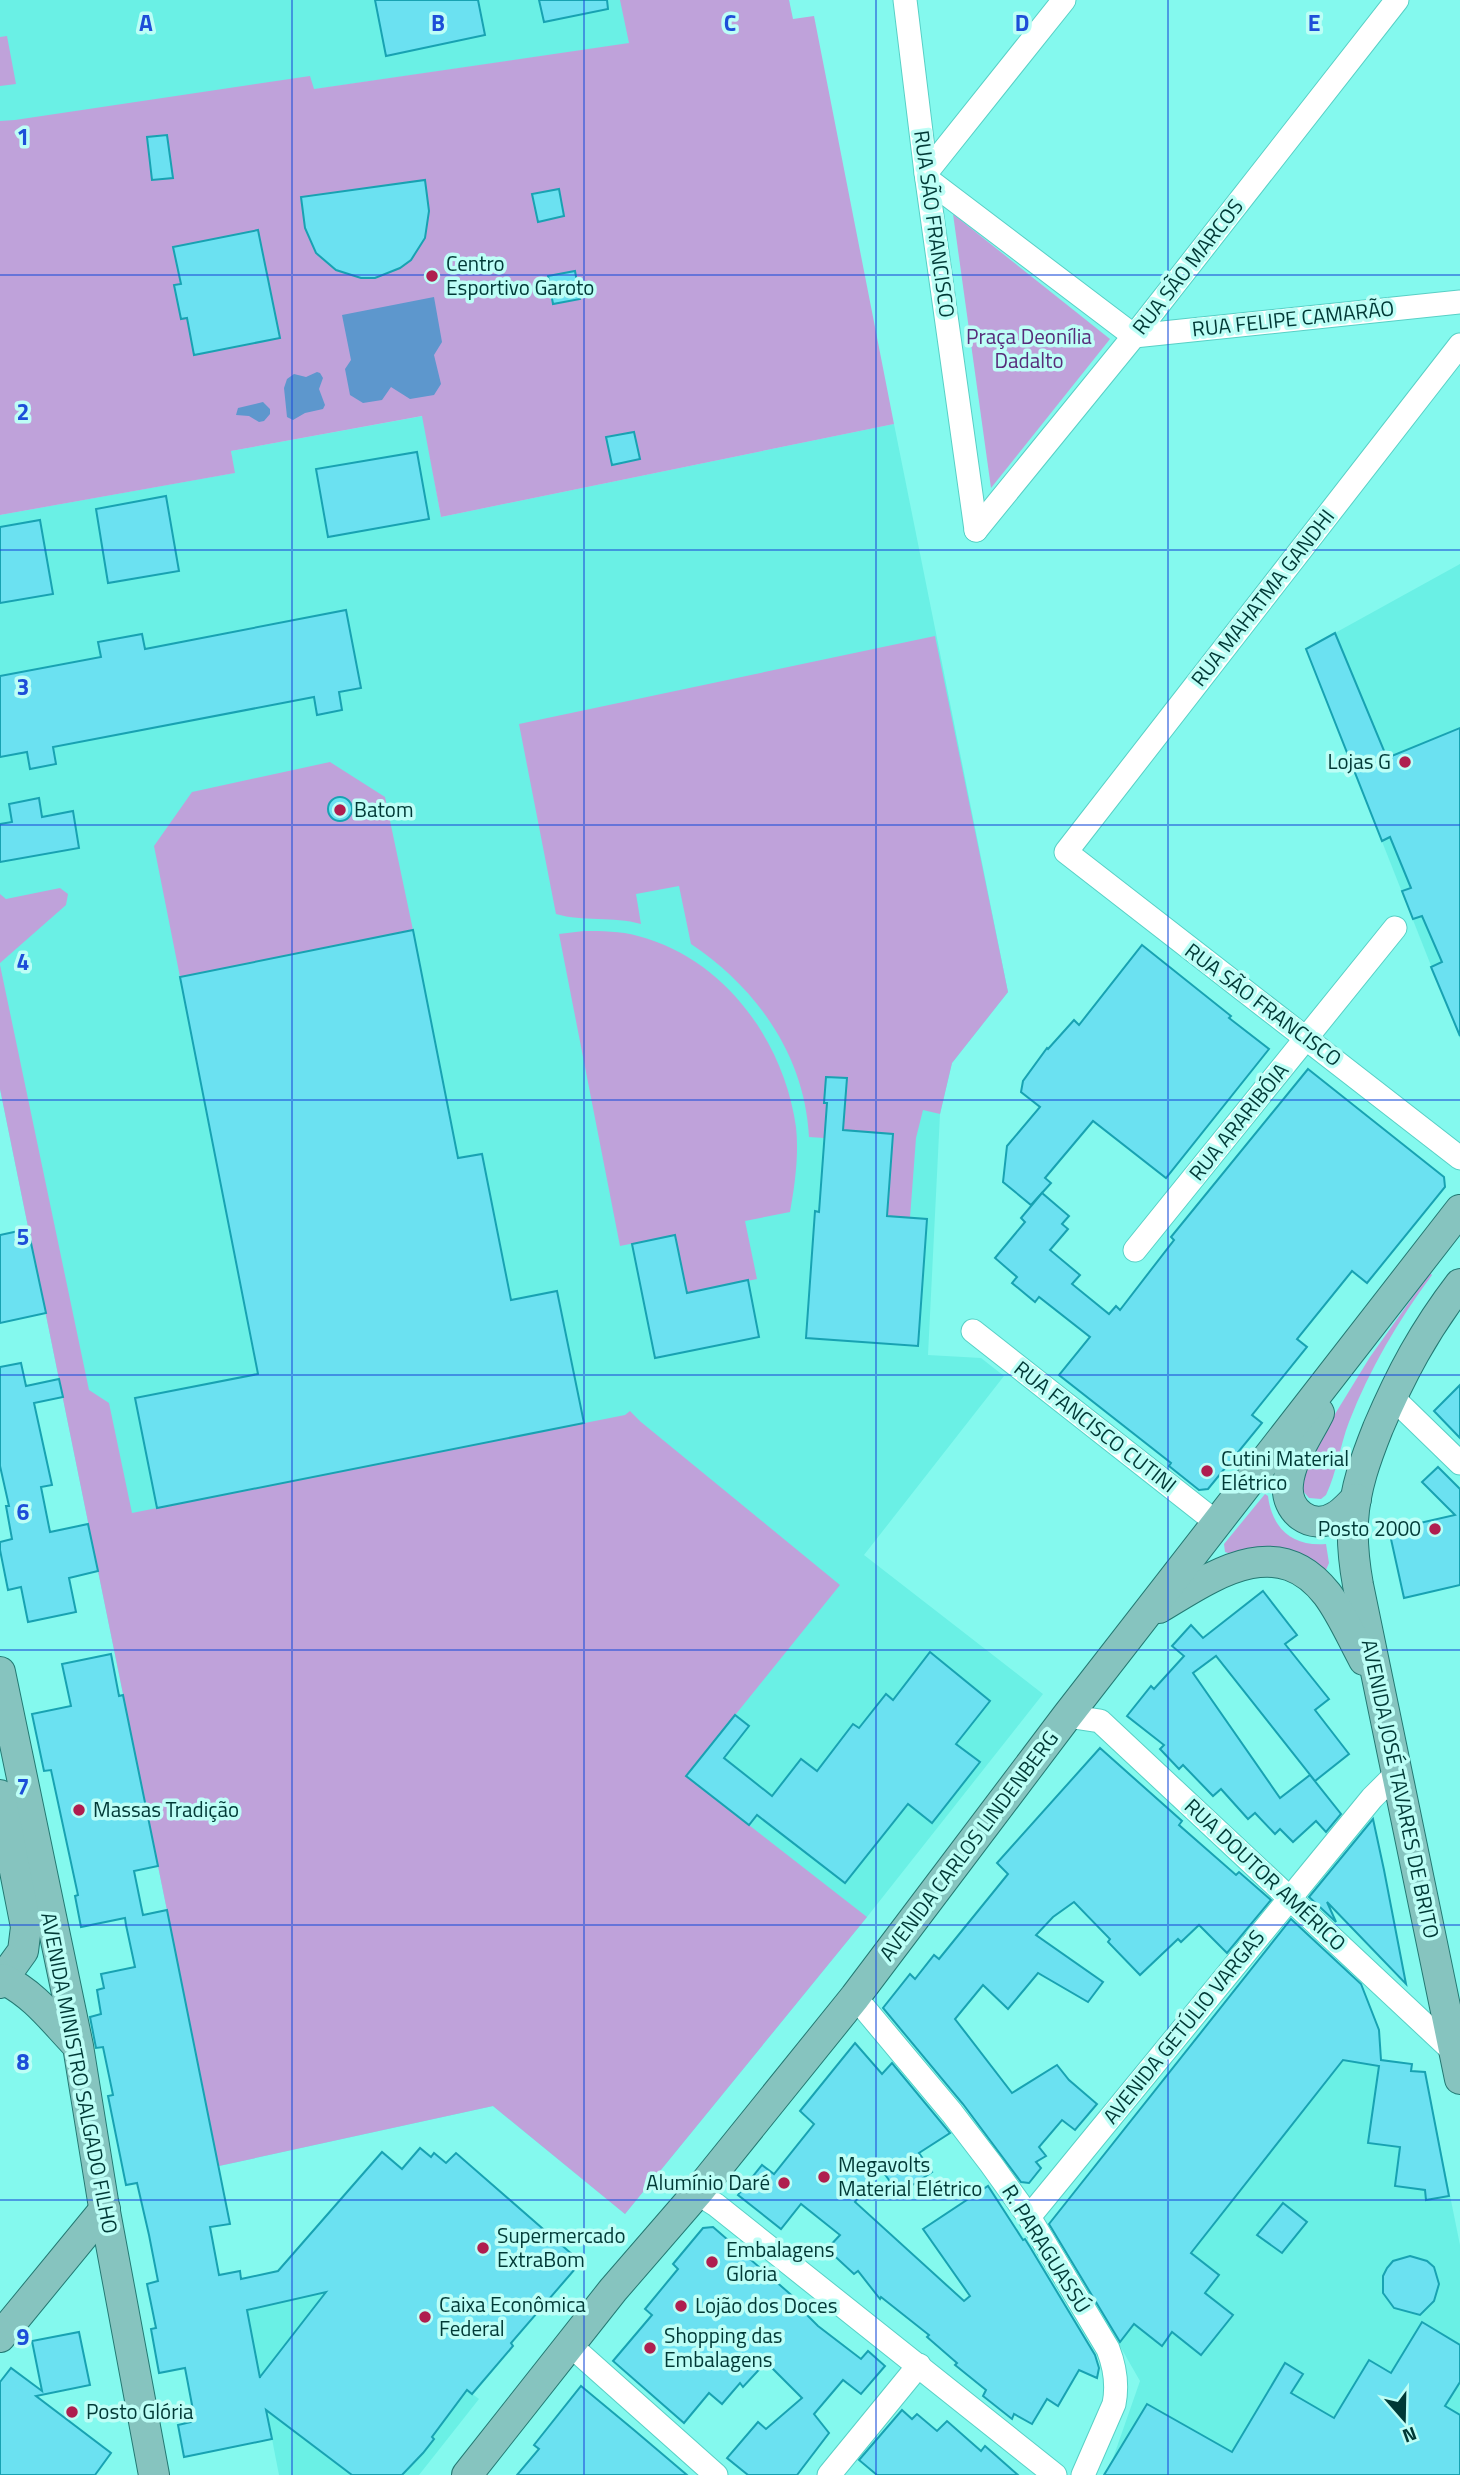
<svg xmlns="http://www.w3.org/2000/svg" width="1460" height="2475" viewBox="0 0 1460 2475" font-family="'Titillium Web',sans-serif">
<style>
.built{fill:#6af0e5}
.green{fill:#bfa2da;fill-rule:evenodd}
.water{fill:#5d97cd}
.building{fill:#6be1f1;stroke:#18a2b2;stroke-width:2;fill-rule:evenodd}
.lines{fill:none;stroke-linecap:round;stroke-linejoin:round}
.minor-casing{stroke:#58d0c6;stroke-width:25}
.major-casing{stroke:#237973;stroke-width:32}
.minor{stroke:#fff;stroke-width:23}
.major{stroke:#86c4bf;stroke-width:30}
.grid{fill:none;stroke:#1d4ed8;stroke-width:2;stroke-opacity:0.55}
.poi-dot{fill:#af1e4f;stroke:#bdfef6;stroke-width:2.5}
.labels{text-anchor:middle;stroke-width:7;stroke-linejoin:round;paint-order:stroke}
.street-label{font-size:21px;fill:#003936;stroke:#bdfef6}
.poi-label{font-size:21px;fill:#003936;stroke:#bdfef6;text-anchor:start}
.park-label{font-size:21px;fill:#582c7a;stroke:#bdfef6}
.grid-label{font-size:23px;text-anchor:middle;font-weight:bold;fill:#1d4ed8;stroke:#bdfef6;stroke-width:7;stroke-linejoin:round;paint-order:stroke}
</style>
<rect width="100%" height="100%" fill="#84f9ee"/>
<!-- built -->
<g class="built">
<polygon points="0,0 789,0 792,20 0,135"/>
<polygon points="423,416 441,517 894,424 1008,992 952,1063 940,1114 928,1355 981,1358 1004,1376 864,1555 1043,1694 867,1917 625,2214 493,2106 219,2166 0,1089 0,515 234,473 231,451"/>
<polygon points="1460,564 1460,1039 1306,649"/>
<polygon points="1290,1919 1360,1982 1379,2030 1380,2060 1412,2064 1411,2071 1425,2072 1460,2245 1460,2475 1104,2475 1112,2461 1140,2381 1050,2224"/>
<polygon points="335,2290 479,2399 419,2475 279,2475 247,2310"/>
</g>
<!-- green -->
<g class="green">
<polygon points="620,0 789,0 793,19 814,16 894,424 441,517 422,416 231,451 235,473 0,515 0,121 15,120 310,76 314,89 629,43"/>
<polygon points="7,36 16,84 0,86 0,37"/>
<polygon points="953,214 1110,339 991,488"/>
<path d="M935,636L1008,992L952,1063L940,1114L923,1110L916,1138L910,1218L887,1216L893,1134L826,1129L824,1138L809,1137C805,1056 757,988 691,944L679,886L636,894L641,924C613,916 583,922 556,914L519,724ZM826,1077L847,1078L845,1105L824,1103Z"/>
<path d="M330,762L385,797L413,930L180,977L154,846L192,792ZM337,797L346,799C354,805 353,812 346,819H337L330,813V804Z"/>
<polygon points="60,888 68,894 66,905 0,963 0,894 6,899"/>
<path d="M584,931C602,931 620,931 638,936C724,958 784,1041 796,1127C799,1155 795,1184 790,1212L745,1221L757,1279L687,1293L675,1235L620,1246L559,934Z"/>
<polygon points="0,965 89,1390 109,1403 132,1513 625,1415 630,1411 641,1422 840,1585 686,1776 867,1917 625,2214 493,2106 219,2166 0,1089"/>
<path d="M1430,1273L1432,1275C1398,1321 1370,1368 1349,1422C1340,1445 1337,1472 1326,1495L1321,1499L1309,1498L1303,1491L1302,1476L1324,1432L1370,1357Z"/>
<path d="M1265,1494L1268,1496C1272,1529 1293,1547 1326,1544L1329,1563L1326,1570H1322L1263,1547L1231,1554L1225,1552L1224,1544Z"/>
</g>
<!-- water -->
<g class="water">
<polygon points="434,297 442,342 434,355 441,384 434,395 410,399 391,387 382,400 363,403 350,395 345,369 351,360 342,315"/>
<polygon points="317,372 320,373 323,378 319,389 325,405 323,409 305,413 293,420 287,417 284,388 287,379 294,374 306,377"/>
<polygon points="263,402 270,409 270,414 264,421 259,422 249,416 236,415 238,408"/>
</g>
<!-- building -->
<g class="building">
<polygon points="375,0 478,0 485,35 386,56"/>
<polygon points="539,0 607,0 608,9 544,22"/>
<polygon points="167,135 173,178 152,180 147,137"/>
<polygon points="425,180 429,211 425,238 411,260 400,268 375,278 361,278 336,270 316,253 305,228 301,197"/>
<polygon points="559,189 564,216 538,222 532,194"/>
<polygon points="258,230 280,338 194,355 187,318 181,319 174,285 181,284 173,247"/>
<polygon points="575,271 580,299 553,304 548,276"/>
<polygon points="634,432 640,459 612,465 606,437"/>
<polygon points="417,452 429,519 328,537 316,469"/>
<polygon points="166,496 179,571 108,583 96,509"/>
<polygon points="40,520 53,594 0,603 0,527"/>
<polygon points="346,610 361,688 339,692 342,710 317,715 314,697 53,747 56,764 30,769 27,752 0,757 0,676 101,657 98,642 142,634 145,649"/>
<polygon points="1335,633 1387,758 1460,728 1460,1036 1431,967 1442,962 1422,916 1413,919 1402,891 1411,888 1390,837 1382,841 1306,649"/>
<circle cx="340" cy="809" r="12"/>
<polygon points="39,798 42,817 73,811 79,848 0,862 0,824 12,822 9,804"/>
<polygon points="413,930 458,1158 482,1154 511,1300 557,1291 584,1423 157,1508 135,1398 258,1374 180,977"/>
<polygon points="1142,945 1231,1016 1229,1018 1269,1049 1166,1178 1093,1121 1045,1178 1051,1183 1031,1205 1003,1182 1007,1146 1040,1107 1021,1092 1023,1081 1047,1048 1048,1049 1074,1020 1079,1025"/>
<polygon points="1308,1069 1444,1177 1445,1187 1367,1283 1352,1271 1297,1339 1307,1347 1252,1415 1262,1423 1208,1489 1199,1490 1169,1466 1171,1463 1059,1375 1090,1337 1039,1297 1035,1302 1012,1283 1017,1277 995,1258 1025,1222 1021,1218 1042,1193 1069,1216 1062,1224 1068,1229 1050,1250 1080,1275 1072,1284 1109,1314 1116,1306 1120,1310 1174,1240 1171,1237"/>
<polygon points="826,1077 847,1078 843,1130 893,1134 887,1216 927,1219 918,1346 806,1338 815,1211 819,1212 827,1103 824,1103"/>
<polygon points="28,1229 46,1313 0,1323 0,1235"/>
<polygon points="675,1235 687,1293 748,1280 759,1337 655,1358 632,1244"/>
<polygon points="21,1363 26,1386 59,1379 63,1397 34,1403 52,1485 41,1487 50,1532 88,1524 98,1571 69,1578 76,1612 28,1622 21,1587 8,1590 0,1550 0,1542 12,1539 6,1506 9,1506 0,1466 0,1367"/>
<polygon points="1460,1385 1460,1438 1434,1411"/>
<polygon points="1438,1467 1460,1489 1460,1585 1404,1598 1389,1530 1455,1515 1422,1482"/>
<polygon points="1263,1591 1297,1635 1285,1644 1329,1699 1315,1710 1349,1754 1315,1781 1216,1656 1193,1673 1280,1798 1310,1775 1341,1814 1326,1832 1316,1821 1293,1842 1280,1829 1275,1834 1255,1813 1248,1819 1221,1789 1213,1796 1183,1765 1179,1769 1160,1749 1164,1745 1127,1716 1151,1686 1154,1689 1184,1656 1172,1646 1191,1625 1203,1638"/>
<polygon points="930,1652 990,1701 956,1744 980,1762 932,1823 908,1804 845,1883 757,1815 749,1825 686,1776 735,1715 749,1726 724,1758 772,1796 801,1759 817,1771 853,1724 859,1728 886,1694 893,1700"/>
<path d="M111,1654L119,1696L123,1695L158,1866L134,1871L143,1915L167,1910L230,2224L210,2227L219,2275L240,2271L241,2279L278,2271L382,2152L402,2169L420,2148L431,2157L434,2153L446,2163L456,2153L581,2262L511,2343L513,2346L472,2394L467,2390L432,2437L434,2439L423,2453L402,2475H352L266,2410L272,2439L184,2457L178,2425L191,2422L189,2411L193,2410L185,2368L159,2373L151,2329L156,2328L147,2284L158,2281L149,2235L137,2183L126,2185L108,2096L113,2095L103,2047L96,2048L90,2017L101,2014L97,1990L104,1988L101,1974L135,1967L126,1925L125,1918L81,1927L75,1896L78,1895L51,1770L44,1771L32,1714L71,1706L62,1664ZM326,2292L260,2377V2378L247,2310Z"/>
<polygon points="1100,1748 1182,1821 1179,1825 1236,1875 1239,1872 1271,1900 1227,1953 1199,1925 1181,1942 1178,1939 1140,1975 1108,1942 1110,1939 1074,1902 1053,1917 1036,1935 1103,1982 1088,2002 1038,1973 1008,2009 983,1985 955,2019 1012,2093 1057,2065 1069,2080 1097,2104 1075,2130 1062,2120 1039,2147 1046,2156 1036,2162 1041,2168 1029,2183 1021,2182 963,2104 883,2008 910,1974 915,1979 934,1955 939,1959 1008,1874 997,1863"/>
<polygon points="1373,1819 1384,1870 1406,1984 1327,1902 1336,1922 1309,1897"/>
<polygon points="1291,1919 1361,1984 1379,2030 1381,2060 1412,2064 1411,2071 1425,2072 1449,2196 1426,2200 1425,2190 1395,2186 1400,2147 1368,2143 1379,2066 1343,2060 1191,2253 1219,2275 1205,2293 1233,2315 1201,2355 1172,2332 1162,2346 1134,2324 1120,2342 1049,2224"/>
<polygon points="855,2043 882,2074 892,2063 950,2133 919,2153 932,2172 899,2194 881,2169 855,2202 964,2301 970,2296 923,2229 988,2186 1023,2240 1025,2239 1030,2247 1095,2355 1099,2368 1097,2378 1079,2370 1058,2406 1047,2399 1032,2424 1014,2414 1012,2419 983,2396 986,2390 955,2365 957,2363 927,2337 929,2335 881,2297 880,2299 858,2271 854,2274 827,2249 840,2235 801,2204 781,2229 738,2195 762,2165 774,2174 814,2124 800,2111"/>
<polygon points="1283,2203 1307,2222 1282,2253 1257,2235"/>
<polygon points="713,2227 804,2306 801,2309 818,2326 861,2359 868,2351 885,2366 861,2394 843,2380 814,2414 829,2433 797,2475 748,2475 727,2458 758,2422 766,2429 802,2398 766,2362 743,2387 740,2383 722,2404 709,2393 684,2423 613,2361 652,2315 645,2309 678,2269 673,2264 703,2228"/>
<polygon points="1410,2256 1427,2261 1434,2267 1439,2284 1434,2301 1420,2315 1394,2308 1383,2293 1383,2276 1387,2268 1393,2261"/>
<polygon points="1422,2322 1460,2345 1460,2382 1445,2406 1460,2415 1460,2475 1104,2475 1147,2404 1232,2452 1285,2363 1303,2374 1291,2393 1334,2418 1369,2360 1391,2373"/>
<polygon points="79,2332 90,2385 36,2396 111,2453 95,2475 0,2475 0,2382 11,2368 42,2391 32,2341"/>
<polygon points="581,2386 634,2430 687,2475 517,2475 539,2449 534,2445"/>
<polygon points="902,2410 912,2419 917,2414 937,2431 947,2421 981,2451 985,2446 1018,2475 877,2475 859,2460"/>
</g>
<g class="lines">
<defs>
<g id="minor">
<polyline points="905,0 926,173 976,530"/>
<polyline points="926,173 1064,0"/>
<polyline points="927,179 1134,336 1460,302"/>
<polyline points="1460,345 1066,852 1460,1158"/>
<polyline points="976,530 1134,336 1397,0"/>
<polyline points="1135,1250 1395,928"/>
<polyline points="973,1331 1217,1523"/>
<polyline points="1391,1396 1460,1463"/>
<polyline points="1067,1716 1100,1721 1455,2053"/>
<path d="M855,1997L952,2113L991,2164L1029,2217L1108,2349C1115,2367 1118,2384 1114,2404L1083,2475"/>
<polyline points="697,2193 716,2205 1055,2475"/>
<polyline points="1029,2217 1372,1798 1396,1774"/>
<polyline points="570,2345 716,2475"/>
<polyline points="829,2475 919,2365"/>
</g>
<g id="major">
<path d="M1460,1284C1424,1331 1401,1374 1378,1428C1366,1458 1355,1488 1353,1521C1352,1542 1354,1563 1358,1585L1460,2079"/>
<path d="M1319,1413C1308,1435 1290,1460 1288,1484C1285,1511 1311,1531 1335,1517C1343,1513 1349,1505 1356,1499"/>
<path d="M1159,1608C1211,1577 1276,1529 1327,1594C1342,1614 1352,1638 1364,1660"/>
<polyline points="0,1672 78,2046 103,2201 154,2475"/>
<polyline points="0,1795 26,1927 23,1951 0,1983"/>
<path d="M3,1979C34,1994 53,2020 76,2044"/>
<polyline points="0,2337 105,2209"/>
<polyline points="467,2475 613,2290 697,2193 855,1997 1067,1716 1460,1210"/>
</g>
</defs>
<!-- minor casing -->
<use href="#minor" class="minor-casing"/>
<!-- major casing -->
<use href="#major" class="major-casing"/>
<!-- minor -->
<use href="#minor" class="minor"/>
<!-- major -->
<use href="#major" class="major"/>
</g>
<!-- grid -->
<path class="grid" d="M292,0V2475M584,0V2475M876,0V2475M1168,0V2475M0,275H1460M0,550H1460M0,825H1460M0,1100H1460M0,1375H1460M0,1650H1460M0,1925H1460M0,2200H1460"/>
<!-- markers -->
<g class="poi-dot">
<circle cx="432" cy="276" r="7"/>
<circle cx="1405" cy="762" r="7"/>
<circle cx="340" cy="810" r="7"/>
<circle cx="1207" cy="1471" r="7"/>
<circle cx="1435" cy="1529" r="7"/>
<circle cx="79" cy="1810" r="7"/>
<circle cx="824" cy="2177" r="7"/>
<circle cx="784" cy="2183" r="7"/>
<circle cx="483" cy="2248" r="7"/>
<circle cx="712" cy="2262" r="7"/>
<circle cx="681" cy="2306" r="7"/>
<circle cx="425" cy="2317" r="7"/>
<circle cx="650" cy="2348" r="7"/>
<circle cx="72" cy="2412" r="7"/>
</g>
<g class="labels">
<!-- street labels -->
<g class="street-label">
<text transform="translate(934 224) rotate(82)" y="7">RUA SÃO FRANCISCO</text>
<text transform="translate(1188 267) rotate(-52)" y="7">RUA SÃO MARCOS</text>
<text transform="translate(1293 319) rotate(-6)" y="7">RUA FELIPE CAMARÃO</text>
<text transform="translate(1263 598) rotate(-52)" y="7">RUA MAHATMA GANDHI</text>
<text transform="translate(1263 1005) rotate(37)" y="7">RUA SÃO FRANCISCO</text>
<text transform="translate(1239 1122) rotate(-51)" y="7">RUA ARARIBÓIA</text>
<text transform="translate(1095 1427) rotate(38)" y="7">RUA FANCISCO CUTINI</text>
<text transform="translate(1400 1789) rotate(78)" y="7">AVENIDA JOSÉ TAVARES DE BRITO</text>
<text transform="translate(969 1846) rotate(-53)" y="7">AVENIDA CARLOS LINDENBERG</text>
<text transform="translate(1265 1875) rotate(43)" y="7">RUA DOUTOR AMÉRICO</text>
<text transform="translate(1184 2027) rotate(-51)" y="7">AVENIDA GETÚLIO VARGAS</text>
<text transform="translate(79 2073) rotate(79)" y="7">AVENIDA MINISTRO SALGADO FILHO</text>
<text transform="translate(1046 2249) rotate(58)" y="7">R. PARAGUASSÚ</text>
</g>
<!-- poi labels -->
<g class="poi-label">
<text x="446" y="271">Centro<tspan x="446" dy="24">Esportivo Garoto</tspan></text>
<text x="1391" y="769" text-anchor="end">Lojas G</text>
<text x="354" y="817">Batom</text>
<text x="1221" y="1466">Cutini Material<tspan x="1221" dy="24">Elétrico</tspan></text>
<text x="1421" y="1536" text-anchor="end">Posto 2000</text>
<text x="93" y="1817">Massas Tradição</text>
<text x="838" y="2172">Megavolts<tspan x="838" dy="24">Material Elétrico</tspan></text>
<text x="770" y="2190" text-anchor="end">Alumínio Daré</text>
<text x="497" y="2243">Supermercado<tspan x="497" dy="24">ExtraBom</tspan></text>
<text x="726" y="2257">Embalagens<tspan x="726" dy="24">Gloria</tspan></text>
<text x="439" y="2312">Caixa Econômica<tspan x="439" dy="24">Federal</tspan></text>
<text x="695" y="2313">Lojão dos Doces</text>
<text x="664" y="2343">Shopping das<tspan x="664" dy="24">Embalagens</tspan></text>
<text x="86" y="2419">Posto Glória</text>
</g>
<!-- park labels -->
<g class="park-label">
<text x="1029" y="344">Praça Deonília<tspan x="1029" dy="24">Dadalto</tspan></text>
</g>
</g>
<g class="grid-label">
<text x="146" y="31">A</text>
<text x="438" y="31">B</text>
<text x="730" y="31">C</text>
<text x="1022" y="31">D</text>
<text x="1314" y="31">E</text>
<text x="23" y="145">1</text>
<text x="23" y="420">2</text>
<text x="23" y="695">3</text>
<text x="23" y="970">4</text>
<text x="23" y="1245">5</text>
<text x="23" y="1520">6</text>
<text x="23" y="1795">7</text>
<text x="23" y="2070">8</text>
<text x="23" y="2345">9</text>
</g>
<!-- north arrow -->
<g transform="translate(1404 2419) rotate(160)" stroke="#bdfef6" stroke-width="5" paint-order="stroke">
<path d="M0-5L12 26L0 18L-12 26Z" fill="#003936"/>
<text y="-10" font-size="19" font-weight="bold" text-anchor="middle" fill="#003936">N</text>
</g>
</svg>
